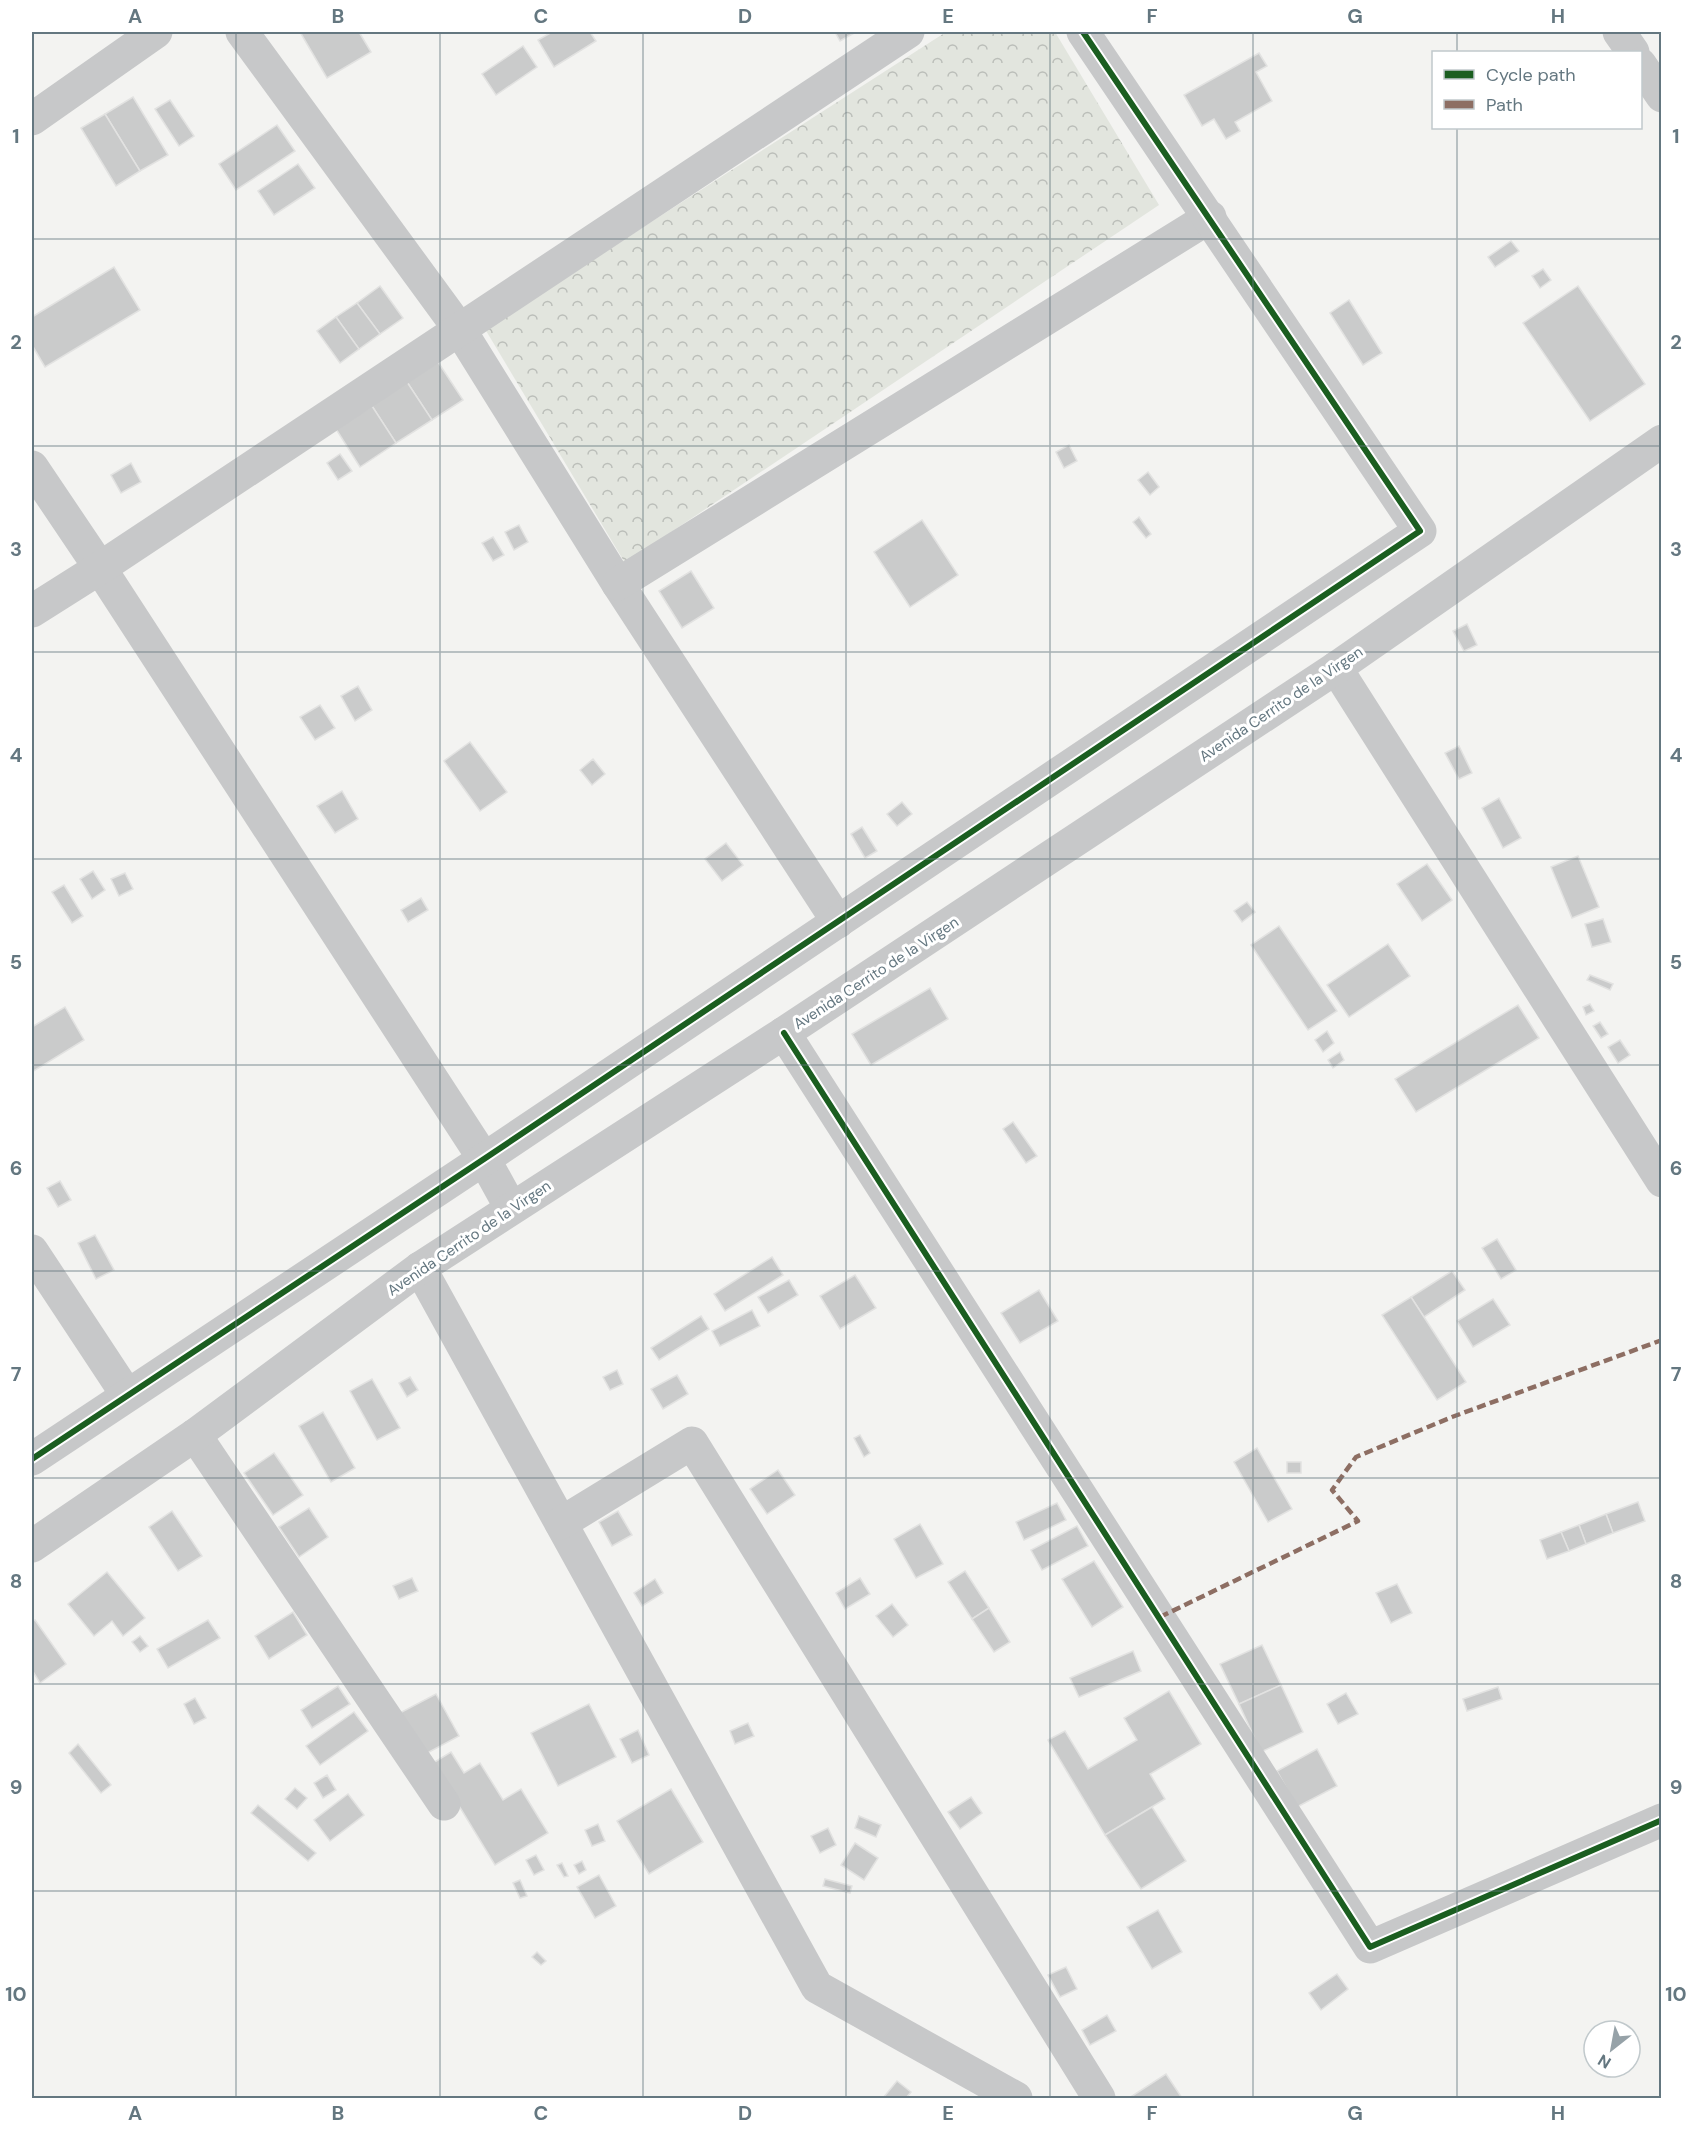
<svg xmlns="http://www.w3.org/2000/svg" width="1693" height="2130" viewBox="0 0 1693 2130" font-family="'DM Sans',sans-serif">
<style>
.park{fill:url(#park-crowns)}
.building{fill:#cacbcb;stroke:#e2e2e1;stroke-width:1.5}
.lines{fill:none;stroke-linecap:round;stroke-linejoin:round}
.minor{stroke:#c7c8c9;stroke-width:33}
.tertiary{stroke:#c7c8c9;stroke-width:33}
.quiet{stroke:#8d6e63;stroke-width:4.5;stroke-dasharray:9 4.5;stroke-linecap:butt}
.cycleway-casing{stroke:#fff;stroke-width:10}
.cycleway{stroke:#1b5e20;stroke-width:6}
.grid{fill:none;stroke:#647780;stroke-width:1.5;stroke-opacity:0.55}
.labels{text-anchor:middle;stroke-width:6;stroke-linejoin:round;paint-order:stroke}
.street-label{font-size:15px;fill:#647780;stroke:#fff}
.neatline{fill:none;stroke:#647780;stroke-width:2}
.grid-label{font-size:20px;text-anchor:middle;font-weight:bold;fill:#647780}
</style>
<defs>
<pattern id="park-crowns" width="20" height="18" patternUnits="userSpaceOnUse" patternTransform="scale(1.5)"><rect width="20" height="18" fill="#e2e5de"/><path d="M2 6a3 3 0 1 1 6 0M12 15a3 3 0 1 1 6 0" fill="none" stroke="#bbbeb9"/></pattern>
</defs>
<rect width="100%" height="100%" fill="#f3f3f1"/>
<!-- park -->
<polygon class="park" points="946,32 1055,32 1159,205 625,563 485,329"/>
<!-- building -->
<g class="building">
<polygon points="300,32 359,32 371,52 327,78"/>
<polygon points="552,32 590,32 596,41 554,67 538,40"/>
<polygon points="835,32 856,32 840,41"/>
<polygon points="523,46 537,67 496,95 482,74"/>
<polygon points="1259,53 1267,66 1256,72 1272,101 1235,122 1240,131 1226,139 1214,119 1202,126 1184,95"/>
<polygon points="133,97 168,155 140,171 105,114"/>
<polygon points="170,100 194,136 179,146 155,109"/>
<polygon points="105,114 140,171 116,186 81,128"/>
<polygon points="277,125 295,151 236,190 219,164"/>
<polygon points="298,164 315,188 274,215 258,191"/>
<polygon points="1511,241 1519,251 1495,267 1488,257"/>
<polygon points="114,267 140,310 45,367 32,345 32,317"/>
<polygon points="1543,269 1551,280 1540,288 1532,276"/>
<polygon points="380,286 403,318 380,334 357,303"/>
<polygon points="1578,286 1645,384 1590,421 1523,323"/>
<polygon points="1349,300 1382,353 1363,365 1330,313"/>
<polygon points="357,303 380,334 359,349 336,317"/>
<polygon points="336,317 359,349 340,363 317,331"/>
<polygon points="438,362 463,400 432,420 407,382"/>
<polygon points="407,382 432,420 396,443 372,406"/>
<polygon points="372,406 396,443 360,467 336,429"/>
<polygon points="1069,445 1077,461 1064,468 1056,452"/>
<polygon points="340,454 352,471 338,480 327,463"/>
<polygon points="131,463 141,482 121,493 111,475"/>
<polygon points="1148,472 1159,487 1150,495 1138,480"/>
<polygon points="1139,517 1151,534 1146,538 1133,522"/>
<polygon points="922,520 958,575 910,607 874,552"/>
<polygon points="519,525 528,542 514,550 505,532"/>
<polygon points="493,537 504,555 493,561 482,543"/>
<polygon points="691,571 714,608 682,628 659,591"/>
<polygon points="1467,624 1477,645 1464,651 1453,631"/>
<polygon points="358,686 372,710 355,721 341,696"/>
<polygon points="320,705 335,728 315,740 300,717"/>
<polygon points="470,742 507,792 480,811 444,761"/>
<polygon points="1459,746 1472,773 1459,779 1445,753"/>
<polygon points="593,759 605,774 592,785 580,770"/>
<polygon points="342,791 358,819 335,833 317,806"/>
<polygon points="1499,798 1521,838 1503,848 1482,808"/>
<polygon points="902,802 912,814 897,826 887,814"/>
<polygon points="862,827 877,851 865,858 851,834"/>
<polygon points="726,843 743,865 722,881 705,859"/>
<polygon points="1578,856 1599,907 1572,918 1551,867"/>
<polygon points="1427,864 1452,900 1422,921 1397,884"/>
<polygon points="93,871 105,890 92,899 80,879"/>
<polygon points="125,873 133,889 119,896 111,879"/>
<polygon points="64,885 83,916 72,923 52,892"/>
<polygon points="421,898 428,910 408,922 401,910"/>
<polygon points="1247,902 1255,912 1242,922 1234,911"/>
<polygon points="1603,919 1611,942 1592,947 1585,924"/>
<polygon points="1279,926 1337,1011 1308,1030 1251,945"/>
<polygon points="1388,944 1410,976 1349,1017 1327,985"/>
<polygon points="1590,975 1613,984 1610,990 1587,980"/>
<polygon points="930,988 948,1019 871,1065 852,1034"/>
<polygon points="1590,1004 1594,1011 1586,1015 1583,1007"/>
<polygon points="1518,1005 1539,1038 1416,1112 1395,1079"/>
<polygon points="65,1007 84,1040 32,1072 32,1027"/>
<polygon points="1600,1022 1608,1034 1601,1038 1593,1026"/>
<polygon points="1327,1031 1334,1043 1323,1052 1315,1040"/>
<polygon points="1620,1040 1630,1055 1618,1063 1608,1047"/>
<polygon points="1340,1052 1344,1060 1333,1068 1328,1060"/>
<polygon points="1013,1122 1037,1156 1026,1163 1003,1129"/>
<polygon points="60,1181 71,1200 58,1207 47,1188"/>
<polygon points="95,1235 114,1270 96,1279 78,1243"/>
<polygon points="1497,1239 1516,1270 1501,1279 1482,1248"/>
<polygon points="772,1257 783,1275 725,1311 714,1294"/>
<polygon points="1452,1271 1465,1290 1424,1317 1411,1297"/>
<polygon points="855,1275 876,1308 840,1329 820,1296"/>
<polygon points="789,1280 798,1295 768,1313 758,1297"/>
<polygon points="1039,1290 1058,1321 1020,1343 1001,1313"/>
<polygon points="1411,1297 1466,1382 1437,1400 1382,1315"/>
<polygon points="1493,1299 1510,1325 1473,1347 1457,1321"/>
<polygon points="752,1310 760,1326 720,1346 712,1331"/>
<polygon points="701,1316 709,1329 659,1360 651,1348"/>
<polygon points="617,1370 623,1384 610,1390 603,1377"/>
<polygon points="677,1375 688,1394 663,1409 651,1389"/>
<polygon points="410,1377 418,1390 407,1397 399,1383"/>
<polygon points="372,1379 400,1428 377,1440 350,1391"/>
<polygon points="323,1412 355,1468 331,1482 299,1426"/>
<polygon points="860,1435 870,1453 864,1457 854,1438"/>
<polygon points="1257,1448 1292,1509 1268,1522 1234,1462"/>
<polygon points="274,1453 303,1495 273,1515 244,1473"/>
<rect x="1287" y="1462" width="14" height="11"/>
<polygon points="778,1470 795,1495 767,1514 750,1489"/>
<polygon points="1638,1502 1645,1521 1613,1533 1606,1514"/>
<polygon points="1057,1503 1066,1520 1024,1540 1016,1522"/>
<polygon points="309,1508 328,1537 299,1557 279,1527"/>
<polygon points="172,1511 202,1556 178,1571 149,1527"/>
<polygon points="618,1511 632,1535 612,1546 599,1522"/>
<polygon points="1606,1514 1613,1533 1586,1544 1579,1525"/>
<polygon points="920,1524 943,1564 916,1578 894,1539"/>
<polygon points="1579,1525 1586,1544 1569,1551 1561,1532"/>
<polygon points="1077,1526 1088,1546 1042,1570 1031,1550"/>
<polygon points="1561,1532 1569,1551 1547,1559 1540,1540"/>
<polygon points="1094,1561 1123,1607 1092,1627 1062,1579"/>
<polygon points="965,1571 989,1608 972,1619 948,1582"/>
<polygon points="107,1572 145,1618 123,1636 112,1621 94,1636 68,1604"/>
<polygon points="412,1578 418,1591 399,1599 393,1586"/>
<polygon points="860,1578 870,1594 845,1609 836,1593"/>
<polygon points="655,1579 663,1593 642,1606 634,1593"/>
<polygon points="1397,1584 1412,1613 1391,1623 1376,1593"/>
<polygon points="892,1604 908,1625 893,1637 876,1616"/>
<polygon points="989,1608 1010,1642 994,1652 972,1619"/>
<polygon points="293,1612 307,1635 269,1659 255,1636"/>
<polygon points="35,1620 66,1664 40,1683 32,1670 32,1622"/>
<polygon points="208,1620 220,1638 168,1668 157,1649"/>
<polygon points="140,1636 148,1646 140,1652 132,1642"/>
<polygon points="1262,1645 1281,1685 1239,1704 1220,1664"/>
<polygon points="1133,1651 1141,1671 1079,1697 1070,1678"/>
<polygon points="1281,1685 1303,1732 1261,1752 1239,1704"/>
<polygon points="338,1686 350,1704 312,1728 301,1710"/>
<polygon points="1498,1687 1502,1699 1467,1711 1463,1699"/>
<polygon points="1169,1691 1201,1744 1150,1774 1165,1799 1105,1835 1048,1740 1065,1731 1088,1769 1137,1740 1124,1718"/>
<polygon points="1346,1693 1358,1714 1338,1724 1327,1704"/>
<polygon points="436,1694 459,1736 418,1758 396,1715"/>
<polygon points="195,1698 206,1718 194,1724 184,1704"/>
<polygon points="589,1704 616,1757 558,1786 531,1733"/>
<polygon points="354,1712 368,1731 320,1765 306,1746"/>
<polygon points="748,1723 754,1736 735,1744 730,1731"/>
<polygon points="638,1730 649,1755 632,1763 620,1739"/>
<polygon points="78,1744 111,1785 101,1793 69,1753"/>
<polygon points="1317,1749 1337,1786 1297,1807 1277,1771"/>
<polygon points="451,1752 464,1773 480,1763 503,1800 521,1789 548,1833 495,1865 433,1763"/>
<polygon points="327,1775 336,1790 323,1798 314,1783"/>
<polygon points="295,1788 307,1798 297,1809 285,1799"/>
<polygon points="671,1789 703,1842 649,1874 617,1821"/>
<polygon points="348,1794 364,1815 330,1841 314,1820"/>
<polygon points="971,1797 982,1813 960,1829 948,1812"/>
<polygon points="258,1805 316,1853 308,1861 251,1813"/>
<polygon points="1152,1807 1186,1861 1141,1889 1105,1835"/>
<polygon points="859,1816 881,1825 876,1837 855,1828"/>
<polygon points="598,1824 605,1841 592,1846 585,1830"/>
<polygon points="828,1828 836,1845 820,1853 811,1836"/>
<polygon points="855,1843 878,1858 864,1880 841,1865"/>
<polygon points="536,1855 544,1870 534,1875 526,1860"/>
<polygon points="582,1861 586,1870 579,1874 574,1865"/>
<polygon points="562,1863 568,1876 564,1877 557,1865"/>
<polygon points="599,1875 616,1906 595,1918 577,1887"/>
<polygon points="825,1879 852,1886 850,1893 823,1886"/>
<polygon points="520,1880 527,1896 520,1898 513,1883"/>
<polygon points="1158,1910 1182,1952 1152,1969 1127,1927"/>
<polygon points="537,1952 546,1961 541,1965 532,1957"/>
<polygon points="1066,1967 1077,1989 1060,1997 1048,1975"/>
<polygon points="1337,1974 1348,1989 1321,2010 1309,1993"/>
<polygon points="1107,2015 1116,2031 1090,2045 1082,2030"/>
<polygon points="1166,2074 1182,2098 1129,2098"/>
<polygon points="897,2081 911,2092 906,2098 883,2098"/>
</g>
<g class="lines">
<!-- minor -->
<g class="minor">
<polyline points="242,32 460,330 618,584 838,922"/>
<polyline points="1619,32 1633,52"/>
<polyline points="1640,64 1662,96"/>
<polyline points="32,119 156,32"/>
<polyline points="32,467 100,568 484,1159 511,1208"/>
<polyline points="618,584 1210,217"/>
<polyline points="32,611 100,568 908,32"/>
<polyline points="1336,668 1662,1181"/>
<polyline points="784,1033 1370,1947 1662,1820"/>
<polyline points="32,1251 127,1395"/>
<polyline points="420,1268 817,1987 1016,2098"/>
<polyline points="195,1435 444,1804"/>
<polyline points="32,1459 484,1159 1420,531 1083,32"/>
<polyline points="561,1523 692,1443 1099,2098"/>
</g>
<!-- tertiary -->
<polyline class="tertiary" points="32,1546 195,1435 420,1268 784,1033 1336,668 1662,441"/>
<!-- quiet -->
<polyline class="quiet" points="1160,1617 1358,1521 1332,1490 1356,1457 1452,1417 1662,1340"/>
<defs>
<g id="cycleway">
<polyline points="784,1033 1370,1947 1662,1820"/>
<polyline points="32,1459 484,1159 1420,531 1083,32"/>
</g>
</defs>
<!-- cycleway casing -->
<use href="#cycleway" class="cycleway-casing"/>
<!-- cycleway -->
<use href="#cycleway" class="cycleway"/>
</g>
<!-- grid -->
<path class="grid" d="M236,32V2098M440,32V2098M643,32V2098M846,32V2098M1050,32V2098M1253,32V2098M1457,32V52M1457,128V2098M32,239H1662M32,446H1662M32,652H1662M32,859H1662M32,1065H1662M32,1271H1662M32,1478H1662M32,1684H1662M32,1891H1662"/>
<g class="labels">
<!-- street labels -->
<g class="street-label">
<text transform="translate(1281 704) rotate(-34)" y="5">Avenida Cerrito de la Virgen</text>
<text transform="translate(876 973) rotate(-33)" y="5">Avenida Cerrito de la Virgen</text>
<text transform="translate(469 1238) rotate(-34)" y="5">Avenida Cerrito de la Virgen</text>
</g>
</g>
<!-- border -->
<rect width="1693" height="2130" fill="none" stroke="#ffffff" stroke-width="66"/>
<!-- legend -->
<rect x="1432" y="51" width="210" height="78" fill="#ffffff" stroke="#c1c9cc" stroke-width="1.5"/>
<rect x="1444" y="70" width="30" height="9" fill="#1b5e20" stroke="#c1c9cc" stroke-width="1.5"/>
<text x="1486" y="81" font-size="18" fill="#647780">Cycle path</text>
<rect x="1444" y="100" width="30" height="9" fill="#8d6e63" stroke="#c1c9cc" stroke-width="1.5"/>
<text x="1486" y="111" font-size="18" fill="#647780">Path</text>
<!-- north arrow -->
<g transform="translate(1612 2049) rotate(211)"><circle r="28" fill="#ffffff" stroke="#c1c9cc" stroke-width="1.5"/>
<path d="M0-4.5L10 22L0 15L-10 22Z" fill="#96a2a8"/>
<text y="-9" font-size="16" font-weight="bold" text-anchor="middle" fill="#647780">N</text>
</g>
<rect x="33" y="33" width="1627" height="2064" class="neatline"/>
<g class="grid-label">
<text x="135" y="23">A</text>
<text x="338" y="23">B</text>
<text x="541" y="23">C</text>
<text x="745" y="23">D</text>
<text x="948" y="23">E</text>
<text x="1152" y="23">F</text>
<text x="1355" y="23">G</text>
<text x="1558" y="23">H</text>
<text x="16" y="143">1</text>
<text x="1676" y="143">1</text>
<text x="16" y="349">2</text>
<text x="1676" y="349">2</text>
<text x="16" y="556">3</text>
<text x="1676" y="556">3</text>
<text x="16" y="762">4</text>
<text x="1676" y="762">4</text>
<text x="16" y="969">5</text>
<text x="1676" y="969">5</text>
<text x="16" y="1175">6</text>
<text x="1676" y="1175">6</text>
<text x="16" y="1381">7</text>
<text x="1676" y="1381">7</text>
<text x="16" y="1588">8</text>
<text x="1676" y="1588">8</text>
<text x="16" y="1794">9</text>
<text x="1676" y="1794">9</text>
<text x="16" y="2001">10</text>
<text x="1676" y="2001">10</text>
<text x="135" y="2120">A</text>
<text x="338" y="2120">B</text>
<text x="541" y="2120">C</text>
<text x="745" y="2120">D</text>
<text x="948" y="2120">E</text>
<text x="1152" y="2120">F</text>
<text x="1355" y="2120">G</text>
<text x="1558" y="2120">H</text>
</g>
</svg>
